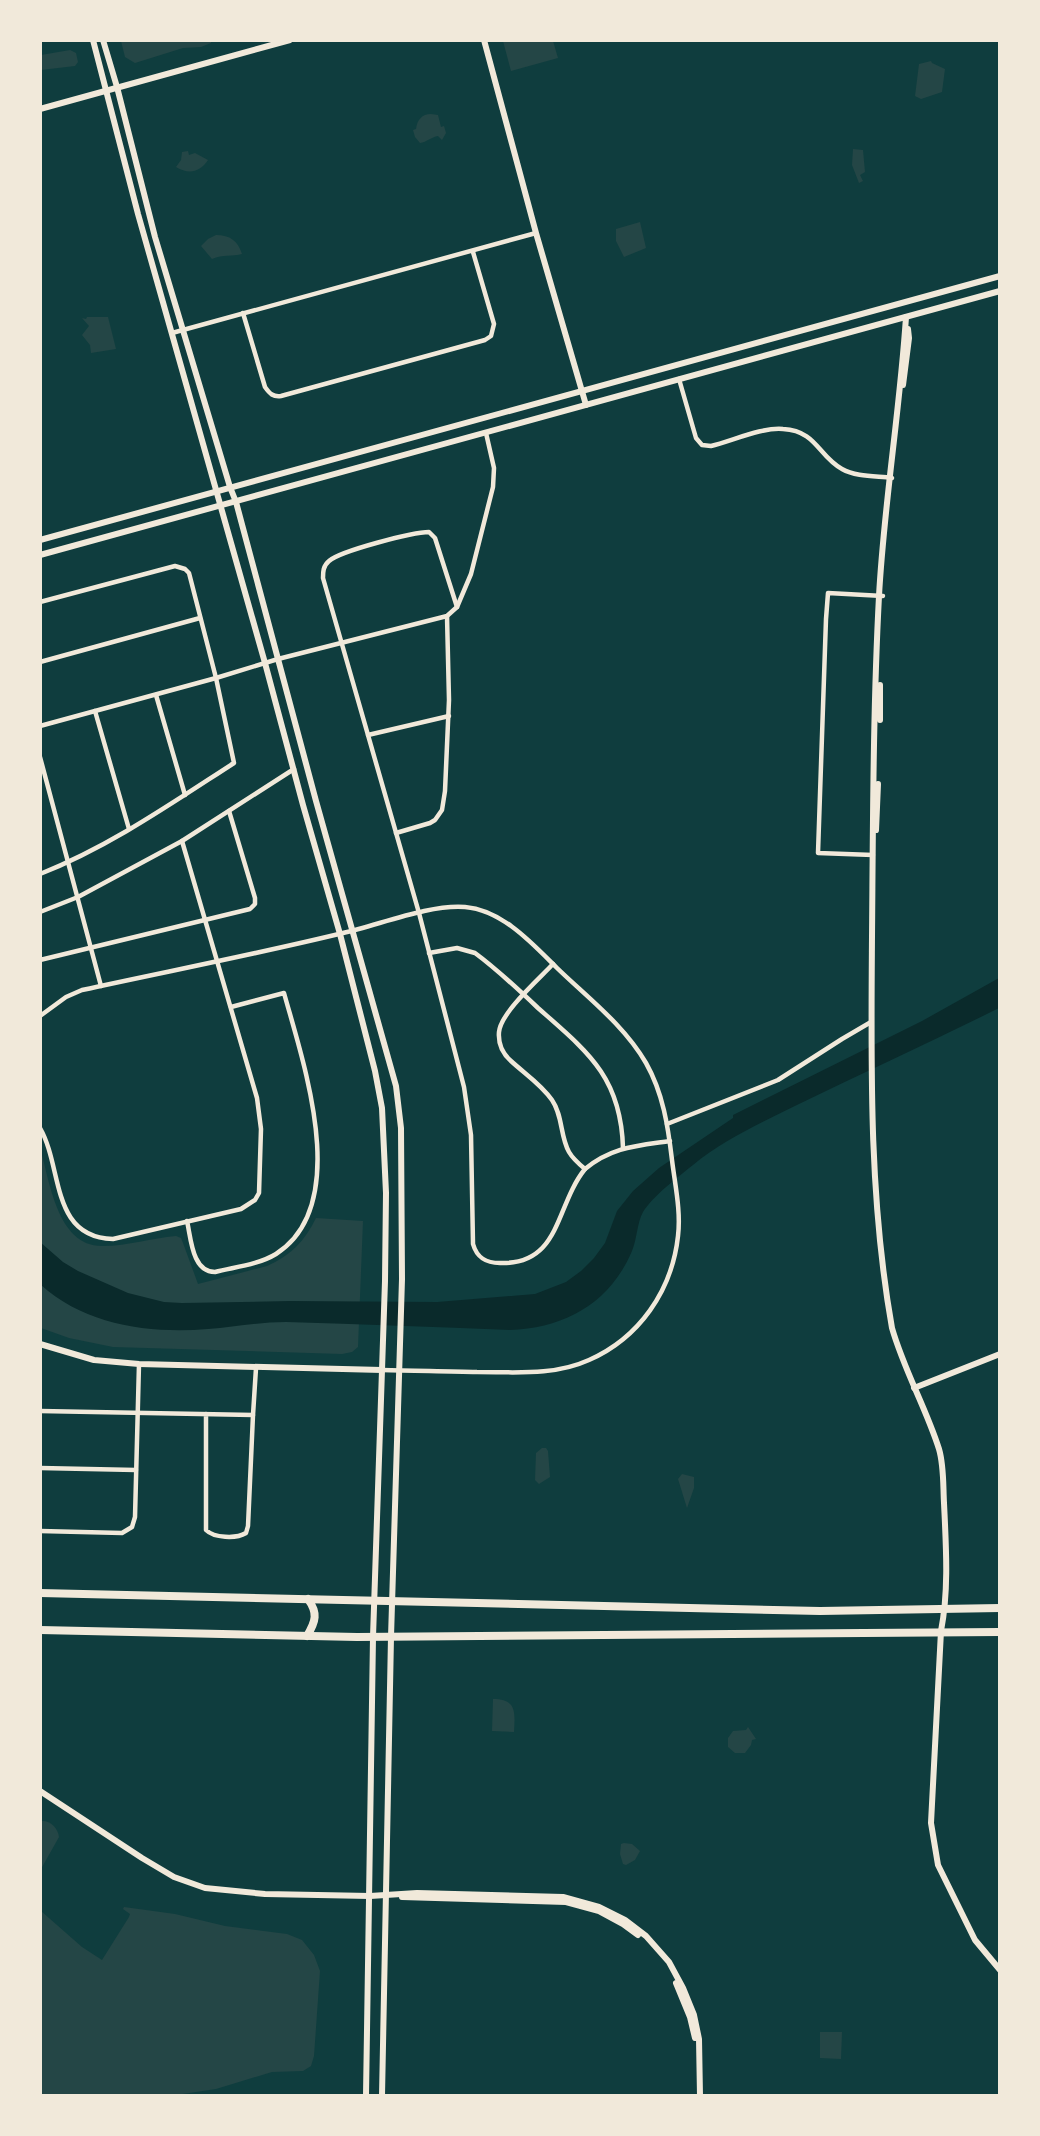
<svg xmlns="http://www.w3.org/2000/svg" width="1040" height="2136" viewBox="0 0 1040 2136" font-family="Signika,sans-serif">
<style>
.green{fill:#244646}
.water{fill:#0a2a2b}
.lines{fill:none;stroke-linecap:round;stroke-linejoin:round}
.minor{stroke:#f1e9da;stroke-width:4.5}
.tertiary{stroke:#f1e9da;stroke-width:6}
.primary{stroke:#f1e9da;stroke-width:8}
</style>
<rect width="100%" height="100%" fill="#0f3d3e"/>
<!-- green -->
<g class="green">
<polygon points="211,41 211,43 201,47 183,48 135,63 125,57 121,41"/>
<polygon points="503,41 553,41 558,58 511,71"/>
<polygon points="70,50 76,53 78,62 75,66 41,70 41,55"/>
<polygon points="931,61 932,63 945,69 942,92 921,99 915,96 919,64"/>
<path d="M431,114L438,115L441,127L444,126L446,133L442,140L438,136C431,137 427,142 420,143L415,137L413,130L416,129C417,120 422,114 431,114Z"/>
<polygon points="853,149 863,150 865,172 860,175 863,181 859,183 852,165"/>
<path d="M188,151L189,155L195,153L208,160C200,172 189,175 176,167L181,160L182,152Z"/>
<polygon points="640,222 646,248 624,257 616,241 616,229"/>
<path d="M216,235C230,235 238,241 242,254C232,257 223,254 212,259L201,246L208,239Z"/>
<polygon points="87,317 108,317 116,349 91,353 90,345 82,335 89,326 82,318 86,319"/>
<path d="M40,1148C50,1181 57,1247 103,1246C128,1246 152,1238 176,1236L181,1238L183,1243L198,1284L267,1266C290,1256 305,1241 316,1218L363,1221L358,1347L352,1352L342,1354L113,1347L69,1338L41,1328Z"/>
<polygon points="542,1448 546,1448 548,1451 550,1477 539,1484 535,1480 536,1453"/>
<polygon points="682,1474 694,1477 694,1488 687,1508 678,1479"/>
<path d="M493,1699C517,1699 515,1713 514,1732L492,1731Z"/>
<polygon points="748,1727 756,1739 752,1740 751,1745 745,1753 735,1753 728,1747 728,1738 733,1731 746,1730"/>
<path d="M41,1821C50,1820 58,1828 59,1837L41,1869Z"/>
<polygon points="624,1843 632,1844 640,1851 635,1860 626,1865 623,1864 620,1854 621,1844"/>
<polygon points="124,1907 175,1914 225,1926 287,1934 302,1940 314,1955 320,1971 314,2056 311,2066 303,2071 272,2072 216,2089 176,2095 41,2095 41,1911 82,1947 102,1960 129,1917 130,1914 123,1909"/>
<polygon points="820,2032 842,2032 841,2059 820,2058"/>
</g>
<!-- water -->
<path class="water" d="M999,978V1008C933,1041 865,1072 799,1104C763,1122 724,1139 693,1165C678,1177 653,1196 643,1212C637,1223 637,1239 632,1251C610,1303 565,1328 510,1330C436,1327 361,1324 286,1322C260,1322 234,1327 208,1329C150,1334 85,1325 41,1285L40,1242L63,1262L78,1271L128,1293L164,1302L182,1303L290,1301L437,1302L535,1294L566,1282L581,1271L594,1258L605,1243L617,1211L633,1191L659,1168L733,1118V1115L922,1021Z"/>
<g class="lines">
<!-- minor -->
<g class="minor">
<path d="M243,313L265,387C270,394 273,397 281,396L485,340L491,336L494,324L473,252"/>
<polyline points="172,333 536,233"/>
<path d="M679,379L696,438L702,445L711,446C732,441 762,427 783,429C817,431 818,456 842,469C856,477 876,476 892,478"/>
<path d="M40,602L175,566L185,569L189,573L216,678L234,763C172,803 109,847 40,874"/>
<path d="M457,607L435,538L429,532C413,532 340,551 329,561C323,566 323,572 323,578L419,913L464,1087L471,1135L473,1244C477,1258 486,1263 500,1263C561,1265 555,1206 585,1169"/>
<polyline points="40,662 200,618"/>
<polyline points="156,695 185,795"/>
<polyline points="95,711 129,829"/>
<polyline points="40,726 216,678 278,659 447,616 457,607 471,574 493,487 494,468 486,433"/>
<polyline points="368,735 449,716"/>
<polyline points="40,757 101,986"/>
<polyline points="396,833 430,823 435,820 442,810 445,791 449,700 447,616"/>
<polyline points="873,855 818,853 826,619 828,593 883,596"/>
<polyline points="40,912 78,897 182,841 294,769"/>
<path d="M429,953L457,948L475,953C498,970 518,989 538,1008C588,1052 621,1077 623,1148"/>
<polyline points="40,960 250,909 255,904 255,898 229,811"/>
<path d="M553,964C539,979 501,1012 499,1032C498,1044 503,1054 511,1061C525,1074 541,1084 552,1100C563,1116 560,1136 569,1152C573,1159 579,1164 585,1169C612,1147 636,1146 670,1141"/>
<path d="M40,1016L66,997L82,990C169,971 257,954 343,933C379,925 430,904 465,907C502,910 532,943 557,968C588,998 624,1025 646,1063C663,1093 668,1126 672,1160C675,1185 681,1211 678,1236C672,1291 639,1338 589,1360C554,1376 515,1372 477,1372C446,1371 414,1371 382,1370"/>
<polyline points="667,1124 778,1080 842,1039 871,1022"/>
<path d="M40,1128C63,1168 50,1237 113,1239L241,1209L255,1200L259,1193L261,1129L257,1098L182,841"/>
<path d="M187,1221C191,1238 192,1272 215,1272C234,1267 258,1265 276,1254C353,1205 303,1062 284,993L231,1007"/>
<path d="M40,1411C111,1412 182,1414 253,1415L248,1526L246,1533C236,1539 214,1538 206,1530V1414"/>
<polyline points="253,1415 256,1368"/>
<polyline points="40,1468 136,1470"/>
<polyline points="40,1531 122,1533 132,1527 135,1517 139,1364"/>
</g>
<!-- tertiary -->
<g class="tertiary">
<polyline points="93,40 138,214 265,663 303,805 340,934 375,1071 382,1108 386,1193 385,1281 373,1637 366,2096"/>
<polyline points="103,40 117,87 155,237 230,487 236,502 316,801 396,1086 401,1128 402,1279 391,1637 382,2096"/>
<polyline points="484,40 536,233 586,405"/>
<polyline points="40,109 290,40"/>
<path d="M906,317C900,410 884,503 879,596C873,710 873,824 872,937C871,1068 869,1199 892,1328C904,1370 926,1408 939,1449C944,1466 943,1485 944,1503C946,1546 949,1590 941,1631L931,1823L938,1865L975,1940L1000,1970"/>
<polyline points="903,385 909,338 908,329"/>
<polyline points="40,540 1000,276"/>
<polyline points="40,555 1000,291"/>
<polyline points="880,720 880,685"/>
<polyline points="876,830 878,784"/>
<polyline points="40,1344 94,1360 139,1364 382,1370"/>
<polyline points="914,1388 1000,1354"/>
<polyline points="40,1791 142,1858 174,1877 205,1888 265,1894 370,1896 417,1893 563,1897 599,1907 625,1920 646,1936 669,1962 683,1988 694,2015 699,2039 700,2096"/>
<polyline points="402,1897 566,1902 599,1911 623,1924 638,1935"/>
<polyline points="676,1983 690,2017 695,2038"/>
</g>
<!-- primary -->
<g class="primary">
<polyline points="40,1593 820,1611 1000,1608"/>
<polyline points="40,1630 357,1637 1000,1632"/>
<path d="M307,1636C316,1621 318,1613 308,1599"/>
</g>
</g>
<!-- border -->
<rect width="1040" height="2136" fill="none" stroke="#f1e9da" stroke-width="84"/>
</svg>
